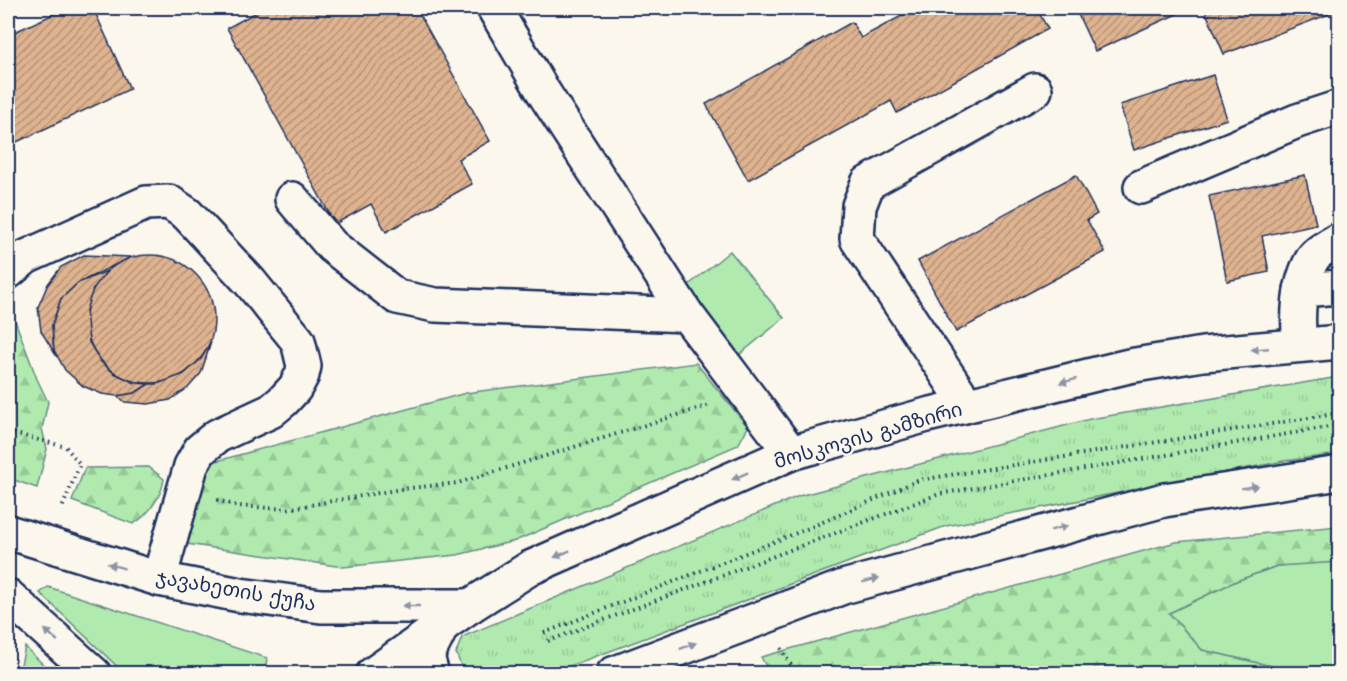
<svg xmlns="http://www.w3.org/2000/svg" width="1347" height="681" viewBox="0 0 1347 681" font-family="'Playpen Sans','Noto Sans Georgian',sans-serif">
<style>
.grass{fill:#b0eaae;stroke:#668c86;stroke-width:1.5}
.forest{fill:url(#forest-firs);stroke:#668c86;stroke-width:1.5}
.park{fill:url(#park-tufts);stroke:#668c86;stroke-width:1.5}
.building{fill:url(#building-hatch);stroke:#1b2f5e;stroke-width:1.5}
.lines{fill:none;stroke-linecap:round;stroke-linejoin:round}
.minor-casing{stroke:#1b2f5e;stroke-width:38}
.major-casing{stroke:#1b2f5e;stroke-width:38}
.path{stroke:#1b2f5e;stroke-width:4;stroke-dasharray:1.5 4.5;stroke-linecap:butt}
.minor{stroke:#fbf7ec;stroke-width:33}
.major{stroke:#fbf7ec;stroke-width:33}
.oneway{fill:#8b93a5}
.labels{text-anchor:middle;stroke-width:5;stroke-linejoin:round;paint-order:stroke}
.street-label{font-size:20px;fill:#1b2f5e;stroke:#fbf7ec}
</style>
<defs>
<pattern id="forest-firs" width="22" height="20" patternUnits="userSpaceOnUse" patternTransform="scale(1.5)"><rect width="22" height="20" fill="#b0eaae"/><path d="M5 1l3.5 6h-7zM16 11l3.5 6h-7z" fill="#97c998"/></pattern>
<pattern id="park-tufts" width="24" height="20" patternUnits="userSpaceOnUse" patternTransform="scale(1.5)"><rect width="24" height="20" fill="#b0eaae"/><path d="M3 7l-1-3M5 7V3M7 7l1-3M15 17l-1-3M17 17v-4M19 17l1-3" fill="none" stroke="#97c998"/></pattern>
<pattern id="building-hatch" width="6" height="6" patternUnits="userSpaceOnUse" patternTransform="scale(1.5)"><rect width="6" height="6" fill="#dfb38f"/><path d="M-1 1l2-2M0 6l6-6M5 7l2-2" fill="none" stroke="#b49278"/></pattern>
</defs>
<rect width="100%" height="100%" fill="#fbf7ec"/>
<filter id="ink" filterUnits="userSpaceOnUse"><feTurbulence type="fractalNoise" baseFrequency=".0167" numOctaves="2"/><feDisplacementMap in="SourceGraphic" scale="12" xChannelSelector="R" yChannelSelector="G"/><feConvolveMatrix kernelMatrix="1 2 1 2 8 2 1 2 1" color-interpolation-filters="sRGB"/></filter>
<g filter="url(#ink)">
<!-- grass -->
<g class="grass">
<polygon points="730,251 784,318 739,355 685,288"/>
<polygon points="1318,562 1339,562 1339,670 1337,672 1276,667 1202,650 1169,613 1236,581 1277,566"/>
<polygon points="48,587 267,658 265,673 124,673 40,593"/>
<polygon points="25,647 52,673 19,673"/>
</g>
<!-- forest -->
<g class="forest">
<polygon points="8,302 37,379 48,402 42,429 47,449 37,488 8,478"/>
<polygon points="696,363 748,427 738,445 515,541 457,555 343,567 187,544 202,465 466,393"/>
<path d="M149,467L164,479C162,496 148,516 133,524L72,501L85,468Z"/>
<polygon points="1339,526 1339,562 1277,566 1236,581 1169,613 1202,650 1276,667 1337,672 1339,670 1339,673 770,674 761,657 1176,542"/>
</g>
<!-- park -->
<polygon class="park" points="1339,377 1339,454 1284,461 946,526 551,673 464,673 456,653 462,637 799,496 1090,419"/>
<!-- building -->
<g class="building">
<polygon points="67,8 93,8 130,89 8,146 8,35"/>
<polygon points="264,8 416,8 490,141 458,159 472,184 386,232 371,204 335,224 227,28"/>
<polygon points="916,8 1036,8 1048,29 897,113 891,101 748,180 706,104 852,22 861,38"/>
<polygon points="1075,8 1190,8 1095,51"/>
<polygon points="1204,8 1340,8 1340,10 1224,54"/>
<polygon points="1213,75 1227,119 1134,150 1120,105"/>
<polygon points="1076,175 1097,214 1087,220 1105,252 956,332 918,261"/>
<polygon points="1305,175 1316,224 1262,236 1269,272 1227,281 1209,196"/>
<circle cx="150" cy="319" r="64"/>
<polygon points="84,255 131,257 78,283 61,299 52,325 54,350 57,357 41,331 38,307 48,284 61,267"/>
<polygon points="107,271 93,289 86,310 89,342 100,361 114,373 135,383 149,384 135,393 117,396 102,394 83,386 65,370 54,350 52,325 61,299 78,283"/>
<polygon points="211,342 201,373 188,388 170,400 148,404 125,402 117,396 135,393 149,384 157,384 184,374 201,359"/>
</g>
<g class="lines">
<defs>
<g id="minor">
<polyline points="494,8 544,93 687,315 791,453"/>
<polyline points="1141,187 1297,121 1340,107"/>
<polyline points="292,199 332,246 397,297 435,305 687,315"/>
<polyline points="8,272 26,257 146,203 169,202 187,214 250,282 298,341 304,366 302,375 295,388 283,401 271,411 217,436 200,450 191,466 159,579"/>
<polyline points="1301,290 1340,287"/>
<path d="M1300,345C1297,317 1298,283 1313,258C1318,251 1332,244 1340,239"/>
<polyline points="965,406 958,391 857,239 859,206 868,183 1035,90"/>
</g>
<g id="major">
<polyline points="8,532 159,579 240,595 321,606 470,606"/>
<polyline points="8,596 94,674"/>
<polyline points="373,674 470,606 530,568 791,453 927,415 1129,366 1203,354 1340,342"/>
<polyline points="432,674 427,656 443,624"/>
<polyline points="613,674 843,587 1164,500 1340,473"/>
</g>
</defs>
<!-- minor casing -->
<use href="#minor" class="minor-casing"/>
<!-- major casing -->
<use href="#major" class="major-casing"/>
<!-- path -->
<g class="path">
<polyline points="8,432 66,447 80,464 62,508"/>
<polyline points="217,500 237,506 287,509 401,489 458,483 710,405"/>
<polyline points="544,633 809,528 919,480 1340,413"/>
<polyline points="548,641 939,494 1340,425"/>
<polyline points="781,648 796,674"/>
<polyline points="977,674 1032,671 1039,674"/>
</g>
<!-- minor -->
<use href="#minor" class="minor"/>
<!-- major -->
<use href="#major" class="major"/>
</g>
<!-- one-way arrows -->
<defs><path id="oneway-solid" d="M-6-.8H1V-3.2L6.5 0L1 3.2V.8H-6Z" transform="scale(1.5)"/></defs>
<g class="oneway">
<use href="#oneway-solid" transform="translate(1260 349) rotate(175)"/>
<use href="#oneway-solid" transform="translate(1068 381) rotate(166)"/>
<use href="#oneway-solid" transform="translate(740 476) rotate(156)"/>
<use href="#oneway-solid" transform="translate(1250 487) rotate(-9)"/>
<use href="#oneway-solid" transform="translate(1059 528) rotate(-15)"/>
<use href="#oneway-solid" transform="translate(562 554) rotate(156)"/>
<use href="#oneway-solid" transform="translate(116 566) rotate(-163)"/>
<use href="#oneway-solid" transform="translate(871 580) rotate(-15)"/>
<use href="#oneway-solid" transform="translate(411 606) rotate(-180)"/>
<use href="#oneway-solid" transform="translate(51 635) rotate(-138)"/>
<use href="#oneway-solid" transform="translate(688 646) rotate(-21)"/>
</g>
</g>
<g class="labels">
<!-- street labels -->
<g class="street-label">
<text transform="translate(868 435) rotate(-16)" y="7">მოსკოვის გამზირი</text>
<text transform="translate(236 590) rotate(10)" y="7">ჯავახეთის ქუჩა</text>
</g>
</g>
<!-- margin -->
<rect width="1347" height="681" fill="none" stroke="#fbf7ec" stroke-width="30"/>
<rect x="15" y="15" width="1317" height="651" fill="none" stroke="#1b2f5e" stroke-width="2" filter="url(#ink)"/>
</svg>
